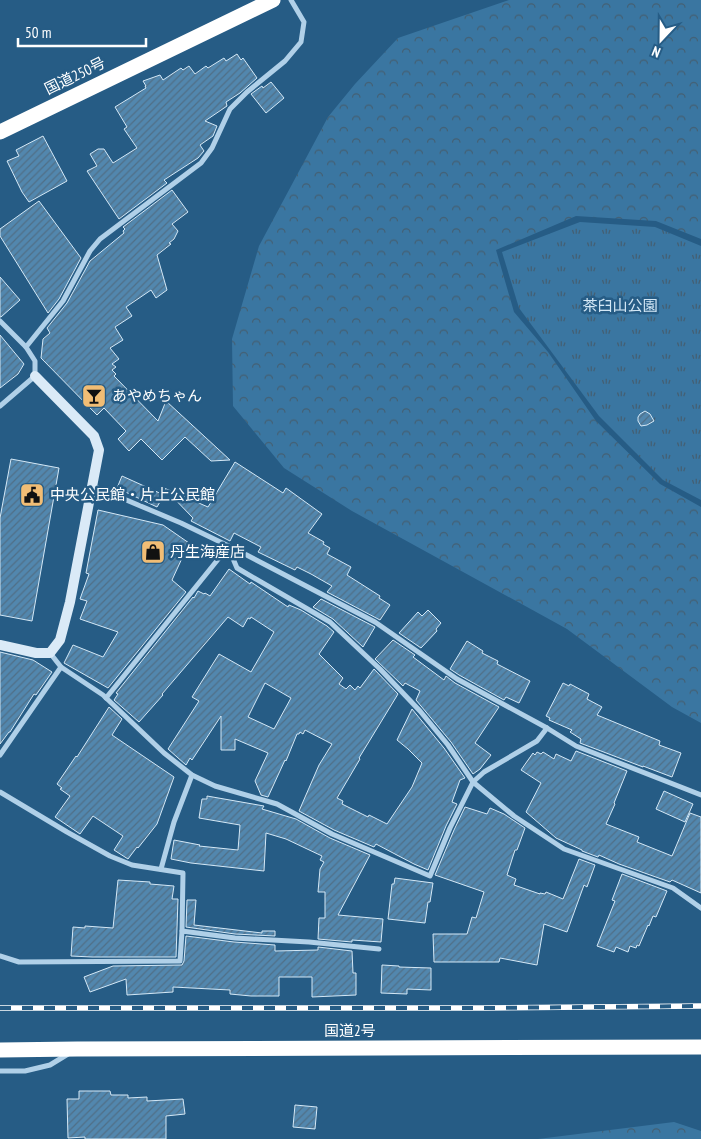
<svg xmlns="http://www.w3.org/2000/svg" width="701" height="1139" viewBox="0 0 701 1139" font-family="'PT Sans Narrow','Noto Sans JP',sans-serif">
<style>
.grass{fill:url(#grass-tufts)}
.forest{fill:url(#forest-crowns)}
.building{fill:url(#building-hatch);stroke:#d4e8f6;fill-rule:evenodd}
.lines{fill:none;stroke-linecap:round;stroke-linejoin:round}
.street{stroke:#b0d0e8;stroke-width:5}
.secondary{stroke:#daeaf7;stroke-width:10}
.highway{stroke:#fff;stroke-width:15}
.rail-casing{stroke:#fff;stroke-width:5.5}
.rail{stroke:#265c85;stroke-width:4;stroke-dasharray:11;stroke-linecap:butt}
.labels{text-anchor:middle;stroke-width:5;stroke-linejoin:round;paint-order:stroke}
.street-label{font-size:15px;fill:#fff;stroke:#265c85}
.park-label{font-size:15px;fill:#d4e8f6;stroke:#265c85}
.poi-label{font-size:15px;fill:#fff;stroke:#265c85;text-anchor:start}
</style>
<defs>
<pattern id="grass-tufts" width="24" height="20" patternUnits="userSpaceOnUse" patternTransform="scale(1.25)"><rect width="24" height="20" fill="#3a76a1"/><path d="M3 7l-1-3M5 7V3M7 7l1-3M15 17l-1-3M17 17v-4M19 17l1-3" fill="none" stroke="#445f72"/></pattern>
<pattern id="forest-crowns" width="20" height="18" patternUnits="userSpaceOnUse" patternTransform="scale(1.25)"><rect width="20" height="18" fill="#3a76a1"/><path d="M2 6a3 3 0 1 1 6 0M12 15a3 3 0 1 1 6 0" fill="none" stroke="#445f72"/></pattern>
<pattern id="building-hatch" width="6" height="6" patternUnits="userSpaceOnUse" patternTransform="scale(1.25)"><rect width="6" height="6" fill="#5287ae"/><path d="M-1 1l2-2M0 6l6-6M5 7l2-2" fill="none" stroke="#506f87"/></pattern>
</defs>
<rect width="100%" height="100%" fill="#265c85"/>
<!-- grass -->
<polygon class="grass" points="580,222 655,227 701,246 701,500 663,480 599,416 519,308 502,252"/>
<!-- forest -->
<g class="forest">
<polygon points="509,0 701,0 701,239 656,221 576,216 496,250 514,312 548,352 596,421 660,484 701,507 701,723 672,707 567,629 352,511 284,468 233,406 232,339 259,246 328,117 355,84 398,38"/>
<polygon points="674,1122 701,1131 701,1139 538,1139"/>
</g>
<!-- building -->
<g class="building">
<polygon points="237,54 241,60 243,58 257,78 240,93 226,102 227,106 205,121 217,126 213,136 200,145 204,151 198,158 164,180 167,183 119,219 87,171 97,166 90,154 98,149 104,149 113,163 137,148 124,129 127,127 115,107 146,88 145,86 146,86 143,81 160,75 163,80 181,68 183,70 189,66 195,74 206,66 208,68 224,58 226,61"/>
<polygon points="271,82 284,98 266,113 251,94 262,86 263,88"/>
<polygon points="43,136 67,181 29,202 22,192 7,161 19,156 16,150"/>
<polygon points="172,190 188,212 172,224 178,231 174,239 169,243 171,244 157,255 167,290 156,298 151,290 126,307 132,316 115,327 123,340 110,348 119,359 112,364 116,367 112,370 116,374 114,376 158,421 166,401 230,460 211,461 185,437 162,460 141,439 129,451 118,439 126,431 104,408 97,415 41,358 43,339 50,333 47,328 67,303 90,261 124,233 123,231 125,229 123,227"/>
<polygon points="39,201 81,258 59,299 48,313 0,236 0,229"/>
<polygon points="0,277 20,300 1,317 0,317"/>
<polygon points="0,335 24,364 18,374 0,388"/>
<polygon points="645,411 650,414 654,421 647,425 641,426 638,421 638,417 640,414"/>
<polygon points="11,459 59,468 32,621 0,615 0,518"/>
<polygon points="235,462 283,493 286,488 322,514 308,533 324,542 323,544 330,548 327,554 351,567 347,575 380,596 379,598 390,605 380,620 327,592 332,586 311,574 297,567 295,570 258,552 261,547 234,533 230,541 191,521 193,518 164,488 208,507"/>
<polygon points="122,476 164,495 157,507 117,488"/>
<polygon points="98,510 163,525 189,543 172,580 186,592 108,688 64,663 73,645 103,657 118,632 80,619 87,601 80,599 89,574 86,573"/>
<path d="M229,569L250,584L251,582L288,607L289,605L301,610L327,626L334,632L319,654L343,678L339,684L346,689L350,685L355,690L358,686L360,688L374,669L398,694L359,758L360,759L337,798L343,801L342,804L368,817L369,815L387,824L412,787L422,763L408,749L397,740L412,709L444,748L465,778L460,780L452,802L457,804L446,826L428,870L414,864L376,844L374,847L334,830L299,811L319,765L332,744L305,730L303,734L300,732L299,734H297L286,761L285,760L268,797L261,795L255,781L268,753L235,739V750H221V716L192,760L190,758L186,765L168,749L199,701L192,697L219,654L251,672L274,632L251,617L250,619L248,618L243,627L228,617L162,694L163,695L139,722L114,700L118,694L116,693L193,597L194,598L198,591L204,594L205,593L210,596ZM265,683L291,698L274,729L248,717Z"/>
<polygon points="321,599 375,627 363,647 333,619 313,607"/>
<polygon points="428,610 441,623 436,629 437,631 421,648 399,633 418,612 422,616"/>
<polygon points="393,640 415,655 413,657 444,680 446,676 455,683 499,707 475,743 491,755 480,769 473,774 451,742 416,700 420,691 405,683 403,686 375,659"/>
<polygon points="467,641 483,651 482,653 498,661 497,664 530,681 519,703 506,697 504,700 459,675 450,669"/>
<polygon points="0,652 33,660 52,672 36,695 34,694 10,732 9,732 0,744"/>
<polygon points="563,683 569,686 570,684 589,694 587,699 602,707 597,715 660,741 659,745 681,753 672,777 643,766 643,767 580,743 581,739 570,732 572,730 549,720 550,718 546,716"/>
<polygon points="109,707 122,719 112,735 174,777 157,824 138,848 137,847 128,859 114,850 123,836 93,816 80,834 55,817 70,796 60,789 62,788 57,784 76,756 77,757"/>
<polygon points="576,751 627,771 614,803 615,804 606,824 639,837 637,842 672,856 690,813 701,817 701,893 672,880 670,882 619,864 599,855 598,857 582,851 582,850 556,838 526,812 541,783 521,770 533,753 535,755 537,752 541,754 543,752 554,759 556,754 571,761"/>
<polygon points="664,791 693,804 685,822 656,809"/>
<polygon points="207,796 264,806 262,809 296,819 330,838 370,855 338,915 383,919 381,942 352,940 352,942 318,939 319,918 325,918 325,892 318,892 320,869 324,862 320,860 322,856 286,839 266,833 264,871 191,863 171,859 174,840 200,845 199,846 238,850 240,825 199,818 202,799 207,799"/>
<polygon points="465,807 487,814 490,808 504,814 525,828 517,850 515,850 507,875 516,879 514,885 540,894 540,893 545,894 546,892 563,899 579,859 595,865 587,887 584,885 567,932 544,924 537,965 500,958 499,962 434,962 433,934 467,934 472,917 476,918 484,892 435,875 454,830"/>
<polygon points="622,874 667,891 656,917 653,916 649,926 648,925 639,946 637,945 636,948 630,946 628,952 616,947 614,952 597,946 615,901 612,900"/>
<polygon points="395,878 433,883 430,902 428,902 425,923 388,919 392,884 394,884"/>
<polygon points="118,880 150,882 150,884 174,886 172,899 178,899 176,957 92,957 71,956 73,927 85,928 85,926 113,928"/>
<polygon points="187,900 196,900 194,925 262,933 262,931 275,931 275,936 235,934 186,927"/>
<polygon points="186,936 234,942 275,945 275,951 318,950 318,947 352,951 353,973 356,973 356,995 312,997 312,977 279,977 279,996 251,996 230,994 230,990 173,987 173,992 127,995 126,979 90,992 84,977 113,966 182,965 184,961"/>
<polygon points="382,965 399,966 399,967 431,968 431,990 407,989 407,994 381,993"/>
<polygon points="79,1091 110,1091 111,1095 128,1095 128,1098 147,1097 147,1101 183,1099 185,1114 166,1116 166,1139 85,1139 85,1137 68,1138 67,1099 79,1099"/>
<polygon points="295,1105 317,1107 315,1129 293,1127"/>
</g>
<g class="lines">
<!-- street -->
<g class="street">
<polyline points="0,321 26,347 35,361 35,376 0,406"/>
<polyline points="26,347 63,301 90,251 100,239 201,163 212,148 230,109 247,92 285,61 301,42 304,22 291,0"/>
<polyline points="93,486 181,523 239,551 375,622 457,679 547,728 576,746 701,795"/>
<polyline points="61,667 103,695 164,753 192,775 215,786 277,804 332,834 430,876 450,828 473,782 484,772 537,741 547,728"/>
<polyline points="106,698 228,547 237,568 330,622 380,669 420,711 448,745 473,782 514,816 564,849 673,888 701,908"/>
<polyline points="0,755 61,667 50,653"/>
<polyline points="0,792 67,832 110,856 132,865 183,873 182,931"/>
<polyline points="161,869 174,822 192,775"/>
<polyline points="0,956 19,962 180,961 182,931 235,938 309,942 379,949"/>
<polyline points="0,1071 25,1071 50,1065 68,1054"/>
</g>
<!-- secondary -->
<polyline class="secondary" points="0,645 36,653 50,653 60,640 70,602 99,450 94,436 35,376"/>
<!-- highway -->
<g class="highway">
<polyline points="0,132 273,0"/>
<polyline points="0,1050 77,1049 701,1047"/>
</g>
<defs>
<polyline id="rail" points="0,1008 485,1008 701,1006"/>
</defs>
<!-- rail casing -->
<use href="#rail" class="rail-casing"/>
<!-- rail -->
<use href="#rail" class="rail"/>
</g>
<!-- icons -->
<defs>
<symbol id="bar-square" viewBox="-11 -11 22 22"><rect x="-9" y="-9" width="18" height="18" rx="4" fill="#f1bd75" stroke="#265c85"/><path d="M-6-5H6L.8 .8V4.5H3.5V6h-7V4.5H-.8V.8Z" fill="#111"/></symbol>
<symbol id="civic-square" viewBox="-11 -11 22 22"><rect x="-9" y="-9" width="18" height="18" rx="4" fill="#f1bd75" stroke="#265c85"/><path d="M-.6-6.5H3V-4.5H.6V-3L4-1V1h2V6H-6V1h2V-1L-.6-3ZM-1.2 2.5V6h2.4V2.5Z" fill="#111"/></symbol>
<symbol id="shop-square" viewBox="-11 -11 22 22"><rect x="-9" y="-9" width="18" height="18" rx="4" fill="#f1bd75" stroke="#265c85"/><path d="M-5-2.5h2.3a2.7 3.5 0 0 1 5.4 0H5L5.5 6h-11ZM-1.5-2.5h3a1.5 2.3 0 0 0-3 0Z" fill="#111"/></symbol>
</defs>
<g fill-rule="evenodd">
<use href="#bar-square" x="80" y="382" width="28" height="28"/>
<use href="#civic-square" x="18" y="481" width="28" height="28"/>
<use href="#shop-square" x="139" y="538" width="28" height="28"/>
</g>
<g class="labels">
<!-- street labels -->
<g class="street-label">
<text transform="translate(75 76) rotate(-26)" y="5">国道250号</text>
<text x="350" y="1036">国道2号</text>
</g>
<!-- park labels -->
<g class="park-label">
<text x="620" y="311">茶臼山公園</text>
</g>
<!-- poi labels -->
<g class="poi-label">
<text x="112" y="401">あやめちゃん</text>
<text x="50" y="500">中央公民館・片上公民館</text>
<text x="170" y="557">丹生海産店</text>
</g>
</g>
<!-- north arrow -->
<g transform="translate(661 40) rotate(202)" stroke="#265c85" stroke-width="4" paint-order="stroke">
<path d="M0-4L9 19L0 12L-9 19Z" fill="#ffffff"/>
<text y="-8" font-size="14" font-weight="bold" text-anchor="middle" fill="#ffffff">N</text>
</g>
<!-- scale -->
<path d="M18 38v8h128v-8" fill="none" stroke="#ffffff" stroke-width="2.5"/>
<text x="25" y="38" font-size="15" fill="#ffffff" stroke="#265c85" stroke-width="4" paint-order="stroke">50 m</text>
</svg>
